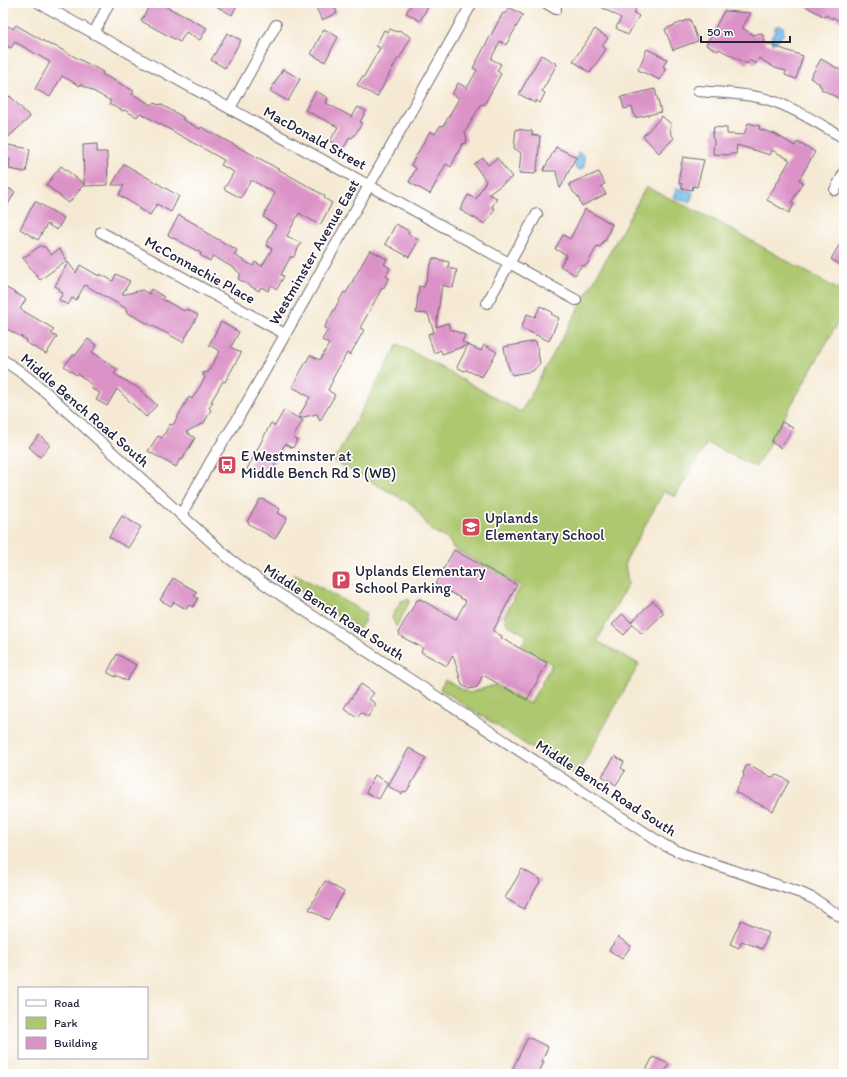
<svg xmlns="http://www.w3.org/2000/svg" width="847" height="1077" viewBox="0 0 847 1077" font-family="Itim,sans-serif">
<style>
.green{fill:#adc86e;stroke:#687554}
.water{fill:#72beec;stroke:#4a7094}
.building{fill:#db93c7}
.lines{fill:none;stroke-linecap:round;stroke-linejoin:round}
.street-casing{stroke:#6c6870;stroke-width:12}
.street{stroke:#fff;stroke-width:10}
.labels{text-anchor:middle;stroke-width:3.5;stroke-linejoin:round;paint-order:stroke}
.street-label{font-size:15px;fill:#22223b;stroke:#fff}
.poi-label{font-size:15px;fill:#22223b;stroke:#fff;text-anchor:start}
</style>
<rect width="100%" height="100%" fill="#fff"/>
<filter id="ink" filterUnits="userSpaceOnUse"><feTurbulence type="fractalNoise" baseFrequency=".025" numOctaves="2"/><feDisplacementMap in="SourceGraphic" scale="8" xChannelSelector="R" yChannelSelector="G"/><feConvolveMatrix kernelMatrix="1 2 1 2 8 2 1 2 1" color-interpolation-filters="sRGB"/></filter>
<filter id="wash" filterUnits="userSpaceOnUse"><feTurbulence type="fractalNoise" baseFrequency=".012" numOctaves="4" result="noise"/><feDisplacementMap in="SourceGraphic" scale="16" xChannelSelector="R" yChannelSelector="G"/><feGaussianBlur stdDeviation="0.9" result="paint"/><feColorMatrix in="noise" values="0 0 0 0 0 0 0 0 0 0 0 0 0 0 0 0 0 1.4 0 .05"/><feComposite in="paint" operator="in"/></filter>
<g filter="url(#wash)">
<rect width="100%" height="100%" fill="#f5e9d3"/>
<!-- green -->
<g class="green">
<polygon points="646,187 713,219 844,293 844,312 756,467 707,443 675,497 664,491 625,562 628,584 597,641 639,664 578,773 573,775 440,689 445,680 469,693 495,685 530,704 552,664 521,646 527,636 507,624 504,616 521,586 453,548 449,540 431,530 413,505 334,461 398,344 521,412"/>
<polygon points="294,573 366,613 364,622 359,629 288,583 292,578"/>
<polygon points="409,599 410,601 396,627 392,617 401,601"/>
</g>
<!-- water -->
<g class="water">
<polygon points="780,25 783,27 784,33 780,38 773,44 771,36 775,32 775,27"/>
<polygon points="578,152 583,155 585,161 583,168 580,170 576,169 575,166"/>
<polygon points="676,188 693,192 691,200 690,200 689,202 675,199 676,197 674,197"/>
</g>
<g id="blocks">
<!-- building -->
<g class="building">
<polygon points="151,3 159,3 207,28 200,40 186,32 180,42 141,21"/>
<polygon points="211,3 238,3 232,15"/>
<polygon points="314,3 333,3 337,13 322,20"/>
<polygon points="412,3 430,3 420,21 406,13"/>
<polygon points="594,3 639,3 634,13 639,16 628,35 616,28 621,18"/>
<polygon points="800,3 844,3 844,24 833,17 832,19 826,15 825,17"/>
<polygon points="509,7 523,15 506,45 500,41 491,59 501,64 497,71 501,74 484,105 481,104 465,132 467,140 465,143 462,144 451,167 446,164 430,194 409,182 416,168 411,165 430,131 435,134 440,126 444,125 459,98 452,94 458,83 467,88 477,70 473,68 503,13 505,14"/>
<polygon points="724,11 751,13 742,28 754,35 760,33 763,35 765,43 803,56 796,79 785,75 786,71 775,68 759,58 756,64 749,60 747,64 719,49 718,51 706,45"/>
<polygon points="690,19 698,41 673,50 665,29"/>
<polygon points="3,23 13,29 16,25 52,46 53,45 103,72 102,74 134,91 132,94 152,105 154,103 159,105 160,104 183,117 182,119 200,129 201,127 266,162 325,196 324,198 332,203 320,225 299,213 287,236 301,243 293,258 291,256 281,275 284,276 277,289 271,285 268,291 261,287 259,291 238,279 241,274 237,271 237,270 213,256 210,261 200,255 201,253 168,235 179,215 204,229 203,231 237,250 234,255 253,266 255,262 262,266 272,249 266,245 276,225 263,217 275,193 251,180 241,198 224,189 234,172 221,165 224,160 140,113 137,117 124,110 123,111 109,104 111,101 80,84 80,86 62,76 50,97 35,89 50,62 15,42 11,48 3,44"/>
<polygon points="324,29 338,37 325,62 311,54"/>
<polygon points="390,29 397,32 399,30 411,37 399,59 398,58 377,97 357,85 362,77 363,78 380,48 376,46 384,30 388,32"/>
<polygon points="595,29 608,38 602,46 606,49 590,73 573,61"/>
<polygon points="227,33 241,40 225,68 211,60"/>
<polygon points="647,49 667,59 663,67 666,68 660,80 638,70"/>
<polygon points="541,55 557,64 542,91 545,93 540,103 536,100 535,103 519,94"/>
<polygon points="821,59 844,72 844,101 821,89 822,87 819,85 820,84 810,78"/>
<polygon points="283,69 300,79 288,101 270,91"/>
<polygon points="655,89 661,112 635,118 632,107 624,109 621,97"/>
<polygon points="316,91 328,98 326,103 352,117 358,107 366,111 360,122 362,123 357,132 352,138 350,137 343,149 330,141 338,127 305,110"/>
<polygon points="10,96 30,117 3,142 3,103"/>
<polygon points="662,116 672,125 669,128 671,131 670,133 674,138 659,153 643,136"/>
<polygon points="748,123 760,126 759,129 775,134 795,146 797,142 815,152 799,180 803,182 791,203 794,204 789,213 767,200 790,160 772,150 770,155 737,145 736,154 729,154 729,155 713,154 714,140 712,137 714,127 727,128 727,134 744,135"/>
<polygon points="516,129 532,131 532,135 540,136 537,171 536,170 535,174 519,173 521,153 514,148"/>
<polygon points="3,144 30,149 26,172 9,169 10,159 3,158"/>
<polygon points="97,144 97,152 107,152 108,185 84,186 84,184 69,203 46,185 61,166 84,184 83,145"/>
<polygon points="556,147 576,157 560,189 556,171 543,171"/>
<polygon points="683,157 704,160 697,187 693,186 692,190 681,188 682,184 679,183 680,176 679,175"/>
<polygon points="483,158 488,165 497,158 512,177 489,194 497,198 492,207 495,209 485,224 460,210 468,195 476,199 486,181 474,164"/>
<polygon points="124,164 179,196 171,212 157,204 150,215 139,209 140,208 119,195 124,185 112,185"/>
<polygon points="599,172 605,184 601,186 606,194 582,206 577,195 574,193 569,184 587,176 587,177"/>
<polygon points="3,185 15,192 3,213"/>
<polygon points="35,201 64,218 57,230 47,224 38,240 20,229"/>
<polygon points="585,209 612,224 605,241 604,240 600,247 597,246 587,265 581,266 575,275 560,266 567,255 555,249 563,235 570,239"/>
<polygon points="396,224 409,231 408,234 419,240 409,257 385,244"/>
<polygon points="844,237 844,267 831,259"/>
<polygon points="40,246 45,247 51,255 59,249 67,260 40,280 23,258"/>
<polygon points="370,250 387,259 384,264 390,268 386,276 389,278 383,289 382,288 360,328 364,330 350,355 347,353 332,380 333,380 328,390 335,395 320,421 317,414 299,418 303,420 293,437 297,440 293,448 285,444 275,462 275,467 272,473 265,475 263,477 247,469 271,423 275,426 284,410 298,418 310,397 292,387 310,355 320,360 329,344 322,340 328,330 324,328 344,292 346,293"/>
<polygon points="433,258 449,262 448,268 457,270 453,288 442,285 436,327 448,323 450,329 465,335 462,342 481,351 484,345 497,352 482,377 466,370 464,371 457,367 468,345 442,354 441,350 434,353 428,334 434,332 428,314 416,313 419,286 424,287"/>
<polygon points="68,262 76,273 80,265 99,276 100,274 113,281 116,274 130,281 122,295 142,290 149,294 151,289 164,297 162,299 184,311 186,309 198,315 183,342 126,312 127,309 85,285 76,300 72,298 68,305 59,300 63,293 59,291 60,289 55,286"/>
<polygon points="3,286 26,299 20,309 54,329 51,334 57,337 46,354 25,342 27,340 3,327"/>
<polygon points="540,306 552,312 551,314 559,318 549,341 521,328 527,314 535,317"/>
<polygon points="221,322 239,332 231,347 241,353 225,382 223,381 211,402 213,402 209,408 211,410 204,423 186,432 195,438 182,460 180,459 176,467 148,451 158,436 162,438 170,424 173,425 189,397 192,399 205,378 203,373 208,372 220,351 209,345"/>
<polygon points="88,339 97,346 92,352 117,369 114,374 138,388 157,405 146,417 117,389 107,406 96,400 100,393 92,389 91,384 78,374 76,375 64,366 73,355 75,356"/>
<polygon points="536,341 540,363 533,371 512,375 507,363 504,347"/>
<polygon points="782,422 793,428 781,448 771,442"/>
<polygon points="39,435 50,445 40,457 29,447"/>
<polygon points="260,499 262,500 263,499 280,509 278,513 287,518 275,539 249,524 249,523 247,522"/>
<polygon points="122,516 141,527 128,548 109,537"/>
<polygon points="454,550 517,585 493,631 502,636 501,638 547,663 527,700 483,675 477,687 469,689 462,685 453,655 447,666 421,652 423,648 400,636 399,631 417,600 420,599 456,619 466,601 435,584"/>
<polygon points="173,578 197,592 194,596 198,598 193,607 189,605 186,609 174,602 171,606 160,600"/>
<polygon points="653,601 664,613 642,634 631,622"/>
<polygon points="622,614 633,624 624,635 612,625"/>
<polygon points="117,654 136,665 127,681 116,675 116,677 108,673 108,671"/>
<polygon points="361,684 374,693 369,699 376,704 368,717 361,712 357,717 344,708"/>
<polygon points="409,748 426,758 410,786 406,792 403,791 402,794 388,786"/>
<polygon points="615,756 624,762 621,768 625,771 616,785 602,776"/>
<polygon points="750,765 771,777 777,775 789,781 773,811 735,792 744,776 743,773 746,766"/>
<polygon points="375,775 388,783 379,799 366,792"/>
<polygon points="522,869 541,880 524,909 505,898"/>
<polygon points="325,881 344,892 328,920 309,909"/>
<polygon points="741,920 769,933 762,949 742,941 739,948 730,944"/>
<polygon points="618,937 631,946 622,959 609,950"/>
<polygon points="528,1037 548,1047 542,1061 544,1062 538,1074 510,1074"/>
<polygon points="653,1057 669,1064 664,1074 644,1074"/>
</g>
</g>
</g>
<g filter="url(#ink)">
<use href="#blocks" fill-opacity="0" stroke="#6c6870" stroke-width="1"/>
<g class="lines">
<defs>
<g id="street">
<polyline points="39,3 576,300"/>
<polyline points="546,3 556,9"/>
<polyline points="94,33 109,3"/>
<path d="M698,91C721,93 744,93 766,99C794,107 819,124 844,138"/>
<polyline points="230,108 276,25"/>
<polyline points="835,190 844,173"/>
<polyline points="101,232 285,334"/>
<polyline points="487,303 537,214"/>
<polyline points="3,360 22,373 48,394 230,559 270,588 664,845 684,854 801,893 814,899 844,919"/>
<polyline points="181,515 212,459 237,420 472,3"/>
</g>
</defs>
<!-- street casing -->
<use href="#street" class="street-casing"/>
<!-- street -->
<use href="#street" class="street"/>
</g>
</g>
<!-- icons -->
<defs>
<symbol id="bus-square" viewBox="-11 -11 22 22"><rect x="-9" y="-9" width="18" height="18" rx="4" fill="#d1495b" stroke="#fff"/><path d="M-5-6H5V4H4V6H2V4H-2V6H-4V4H-5ZM-3.5-4V0h7V-4ZM-3.5 1.2v1.5H-2V1.2ZM2 1.2v1.5H3.5V1.2Z" fill="#fff"/></symbol>
<symbol id="school-square" viewBox="-11 -11 22 22"><rect x="-9" y="-9" width="18" height="18" rx="4" fill="#d1495b" stroke="#fff"/><path d="M0-5L7-2L0 1L-7-2ZM-4 1L0 2.5L4 1V4Q0 6-4 4Z" fill="#fff"/></symbol>
<symbol id="parking-square" viewBox="-11 -11 22 22"><rect x="-9" y="-9" width="18" height="18" rx="4" fill="#d1495b" stroke="#fff"/><path d="M-3.5-5.5H1a3.5 3.5 0 0 1 0 7H-1V5.5H-3.5ZM-1-3.4V-.6H.8a1.4 1.4 0 0 0 0-2.8Z" fill="#fff"/></symbol>
</defs>
<g fill-rule="evenodd">
<use href="#bus-square" x="216" y="454" width="22" height="22"/>
<use href="#school-square" x="460" y="516" width="22" height="22"/>
<use href="#parking-square" x="330" y="569" width="22" height="22"/>
</g>
<g class="labels">
<!-- street labels -->
<g class="street-label">
<text transform="translate(315 138) rotate(29)" y="5">MacDonald Street</text>
<text transform="translate(314 252) rotate(-60)" y="5">Westminster Avenue East</text>
<text transform="translate(200 270) rotate(29)" y="5">McConnachie Place</text>
<text transform="translate(85 410) rotate(41)" y="5">Middle Bench Road South</text>
<text transform="translate(334 612) rotate(33)" y="5">Middle Bench Road South</text>
<text transform="translate(606 788) rotate(33)" y="5">Middle Bench Road South</text>
</g>
<!-- poi labels -->
<g class="poi-label">
<text x="241" y="461">E Westminster at<tspan x="241" dy="17">Middle Bench Rd S (WB)</tspan></text>
<text x="485" y="523">Uplands<tspan x="485" dy="17">Elementary School</tspan></text>
<text x="355" y="576">Uplands Elementary<tspan x="355" dy="17">School Parking</tspan></text>
</g>
</g>
<!-- margin -->
<rect width="847" height="1077" fill="none" stroke="#fff" stroke-width="16"/>
<!-- legend -->
<rect x="18" y="987" width="130" height="72" fill="#ffffff" stroke="#a7a7b1"/>
<rect x="26" y="1000" width="20" height="6" fill="#ffffff" stroke="#a7a7b1"/>
<text x="54" y="1007" font-size="12" fill="#22223b">Road</text>
<rect x="26" y="1017" width="20" height="12" fill="#adc86e" stroke="#a7a7b1"/>
<text x="54" y="1027" font-size="12" fill="#22223b">Park</text>
<rect x="26" y="1037" width="20" height="12" fill="#db93c7" stroke="#a7a7b1"/>
<text x="54" y="1047" font-size="12" fill="#22223b">Building</text>
<!-- scale -->
<path d="M701 36v6h89v-6" fill="none" stroke="#22223b" stroke-width="2"/>
<text x="707" y="36" font-size="12" fill="#22223b" stroke="#ffffff" stroke-width="3" paint-order="stroke">50 m</text>
</svg>
